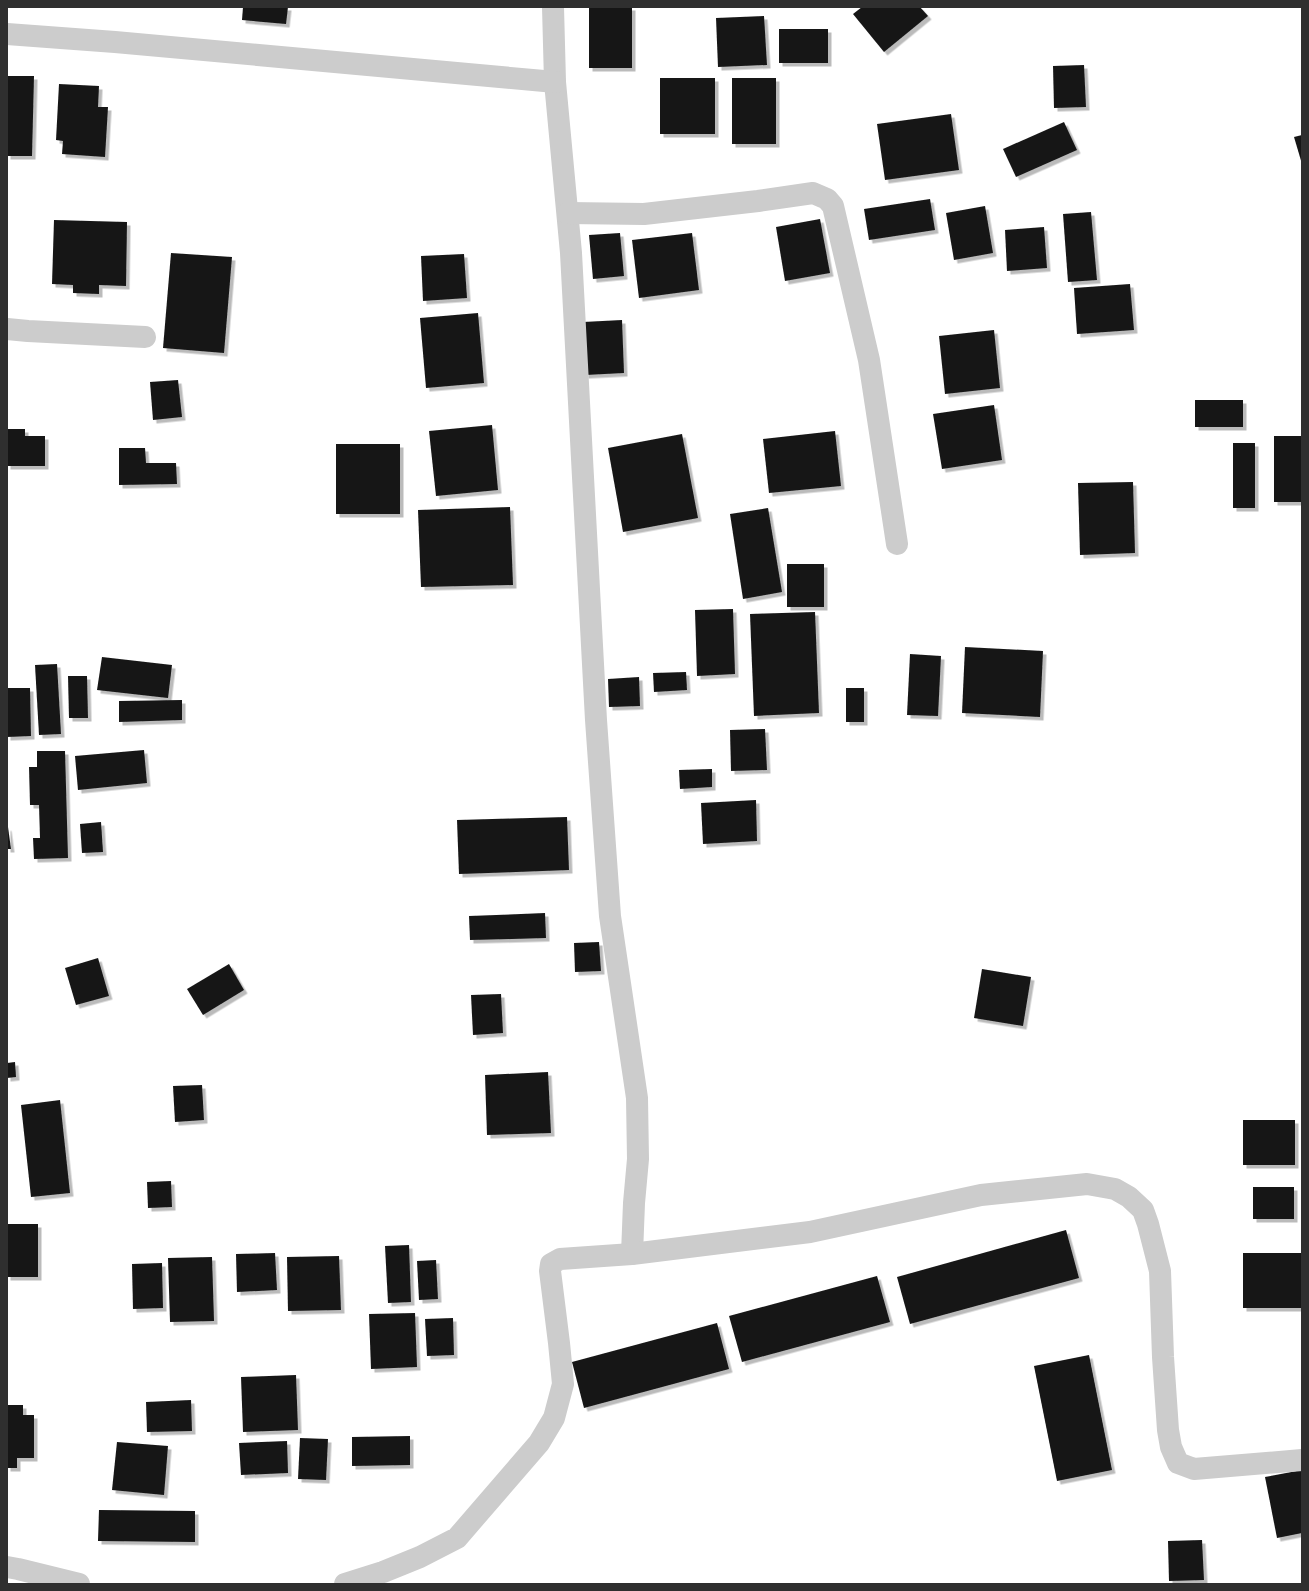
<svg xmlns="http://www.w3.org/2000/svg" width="1309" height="1591" viewBox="0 0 1309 1591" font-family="Ubuntu,sans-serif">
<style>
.building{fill:#161616;filter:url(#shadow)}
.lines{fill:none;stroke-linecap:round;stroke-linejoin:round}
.minor{stroke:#ccc;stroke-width:22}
</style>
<defs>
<filter id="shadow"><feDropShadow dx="3.5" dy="3.5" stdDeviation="0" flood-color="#0004"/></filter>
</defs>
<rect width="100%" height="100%" fill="#fff"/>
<!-- building -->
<g class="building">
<polygon points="243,7 288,7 286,24 242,20"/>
<rect x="589" y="7" width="43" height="61"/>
<polygon points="862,7 920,7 928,16 884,52 853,14"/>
<polygon points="764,16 767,65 718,67 716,18"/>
<rect x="779" y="29" width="49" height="34"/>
<polygon points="1084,65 1086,107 1054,108 1053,66"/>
<polygon points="7,76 34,76 32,156 7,156"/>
<rect x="660" y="78" width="55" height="56"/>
<rect x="732" y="78" width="44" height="66"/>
<polygon points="59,84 99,86 98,107 108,107 105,157 62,154 63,141 56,140"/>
<polygon points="951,114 959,170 885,180 877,124"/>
<polygon points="1064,122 1077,150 1016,177 1003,149"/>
<polygon points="1302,135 1302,164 1294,137"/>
<polygon points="930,199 935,230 869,240 864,209"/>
<polygon points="985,206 993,253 954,260 946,213"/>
<polygon points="1091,212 1097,280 1068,282 1063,214"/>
<polygon points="820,219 830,273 785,281 776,227"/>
<polygon points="54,220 127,222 126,286 99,285 99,294 73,293 73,285 52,284"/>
<polygon points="1044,227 1047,268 1007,271 1005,230"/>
<polygon points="620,233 624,276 593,279 589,235"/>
<polygon points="692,233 699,290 639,298 632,240"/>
<polygon points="171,253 232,257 224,353 163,348"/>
<polygon points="464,254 467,298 423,301 421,256"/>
<polygon points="1130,284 1134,330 1077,334 1074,288"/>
<polygon points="478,313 484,383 426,388 420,318"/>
<polygon points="622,320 624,373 585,375 583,322"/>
<polygon points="994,330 1000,388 945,394 939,336"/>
<polygon points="178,380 182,417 153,420 150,382"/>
<rect x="1195" y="400" width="48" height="27"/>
<polygon points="994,405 1002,460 942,469 933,414"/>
<polygon points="492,425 498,490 436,496 429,431"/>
<polygon points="7,429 25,429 25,436 45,436 45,466 7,466"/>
<polygon points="835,431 841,486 769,493 763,439"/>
<polygon points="682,434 698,518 623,532 608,448"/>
<rect x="1274" y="436" width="28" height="66"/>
<rect x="1233" y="443" width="22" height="65"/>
<rect x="336" y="444" width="64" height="70"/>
<polygon points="119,448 145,448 146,463 176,463 177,484 119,485"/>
<polygon points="1133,482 1135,553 1080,555 1078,483"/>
<polygon points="510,507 513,585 421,587 418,510"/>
<polygon points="768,508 782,592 743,599 730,514"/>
<rect x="787" y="564" width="37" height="43"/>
<polygon points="733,609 735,674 697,676 695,610"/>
<polygon points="815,612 819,713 754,716 750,614"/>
<polygon points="965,647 1043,651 1040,717 962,713"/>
<polygon points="910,654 941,656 938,716 907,715"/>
<polygon points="102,657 172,665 168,698 97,690"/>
<polygon points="57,664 61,734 39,735 35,665"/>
<polygon points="686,672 687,690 654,692 653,673"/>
<polygon points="68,676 87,676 88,718 69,718"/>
<polygon points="639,677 640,706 609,707 608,679"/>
<polygon points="7,688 30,688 31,736 7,737"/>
<rect x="846" y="688" width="18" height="34"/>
<polygon points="182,700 182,720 119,722 119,701"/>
<polygon points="765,729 767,770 731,771 730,730"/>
<polygon points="144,750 147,783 78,790 75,756"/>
<polygon points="37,751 65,751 68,858 34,859 33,838 40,838 39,805 30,805 29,767 37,767"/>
<polygon points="712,769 712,787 680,789 679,770"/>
<polygon points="756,800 757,841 703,844 701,803"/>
<polygon points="567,817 569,870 459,874 457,820"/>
<polygon points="101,822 103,852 82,853 80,824"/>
<polygon points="8,827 11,849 7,849 7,828"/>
<polygon points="545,913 546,938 470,940 469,916"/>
<polygon points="599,942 601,971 575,972 574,943"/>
<polygon points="98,958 109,996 76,1005 65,968"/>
<polygon points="229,964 244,990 203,1015 187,989"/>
<polygon points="982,969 1031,977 1023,1026 974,1018"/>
<polygon points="501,994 503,1033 473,1035 471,995"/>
<polygon points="15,1062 16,1077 7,1078 7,1063"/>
<polygon points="548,1072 551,1133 487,1135 485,1075"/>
<polygon points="202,1085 204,1120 175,1122 173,1086"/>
<polygon points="60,1100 70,1193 31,1197 21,1105"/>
<rect x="1243" y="1120" width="52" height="45"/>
<polygon points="171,1181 172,1207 148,1208 147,1182"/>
<rect x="1253" y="1187" width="41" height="32"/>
<rect x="7" y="1224" width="31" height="53"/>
<polygon points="1066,1230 1079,1278 910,1324 897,1277"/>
<polygon points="409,1245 411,1302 388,1303 385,1246"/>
<polygon points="275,1253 277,1290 237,1292 236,1254"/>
<rect x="1243" y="1253" width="59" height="55"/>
<polygon points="339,1256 341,1310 288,1311 287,1257"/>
<polygon points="212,1257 214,1321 170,1322 168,1258"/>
<polygon points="436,1260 438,1299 419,1300 417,1261"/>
<polygon points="162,1263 163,1308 133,1309 132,1264"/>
<polygon points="877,1276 890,1322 742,1362 729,1316"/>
<polygon points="415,1313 417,1367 371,1369 369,1314"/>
<polygon points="453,1318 454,1355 427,1356 425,1319"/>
<polygon points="717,1323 729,1369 584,1408 572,1362"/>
<polygon points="1089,1355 1112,1470 1057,1481 1034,1366"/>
<polygon points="296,1375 298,1430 243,1432 241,1377"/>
<polygon points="191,1400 192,1431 147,1432 146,1402"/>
<polygon points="7,1405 23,1405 23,1415 34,1415 34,1458 17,1458 17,1468 7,1468"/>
<polygon points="410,1436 410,1465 352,1466 352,1437"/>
<polygon points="300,1438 328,1439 326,1480 298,1479"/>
<polygon points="287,1441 288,1473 241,1475 239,1443"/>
<polygon points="117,1442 168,1446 164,1495 112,1490"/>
<polygon points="1302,1470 1302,1533 1277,1538 1265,1477"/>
<polygon points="99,1510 195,1511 195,1542 98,1541"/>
<polygon points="1202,1540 1204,1580 1169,1581 1168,1541"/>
</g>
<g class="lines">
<!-- minor -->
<g class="minor">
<polyline points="553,7 555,82 571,253 596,720 610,916 637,1098 638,1159 634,1203 632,1254"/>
<polyline points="7,34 115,42 555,82"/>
<polyline points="568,213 644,214 758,201 813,193 827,199 833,206 869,360 897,544"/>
<polyline points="7,329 28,331 145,337"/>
<polyline points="7,1567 18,1569 79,1584"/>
<polyline points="345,1584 383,1572 420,1557 457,1538 539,1443 554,1418 563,1384 559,1343 550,1271 551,1264 560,1259 632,1254 810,1232 981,1195 1087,1184 1115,1189 1129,1197 1143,1210 1148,1224 1160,1271 1163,1357 1168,1430 1171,1447 1178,1463 1194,1469 1302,1460"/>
</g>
</g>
<!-- border -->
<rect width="1309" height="1591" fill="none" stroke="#2f2f2f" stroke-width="16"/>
</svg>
